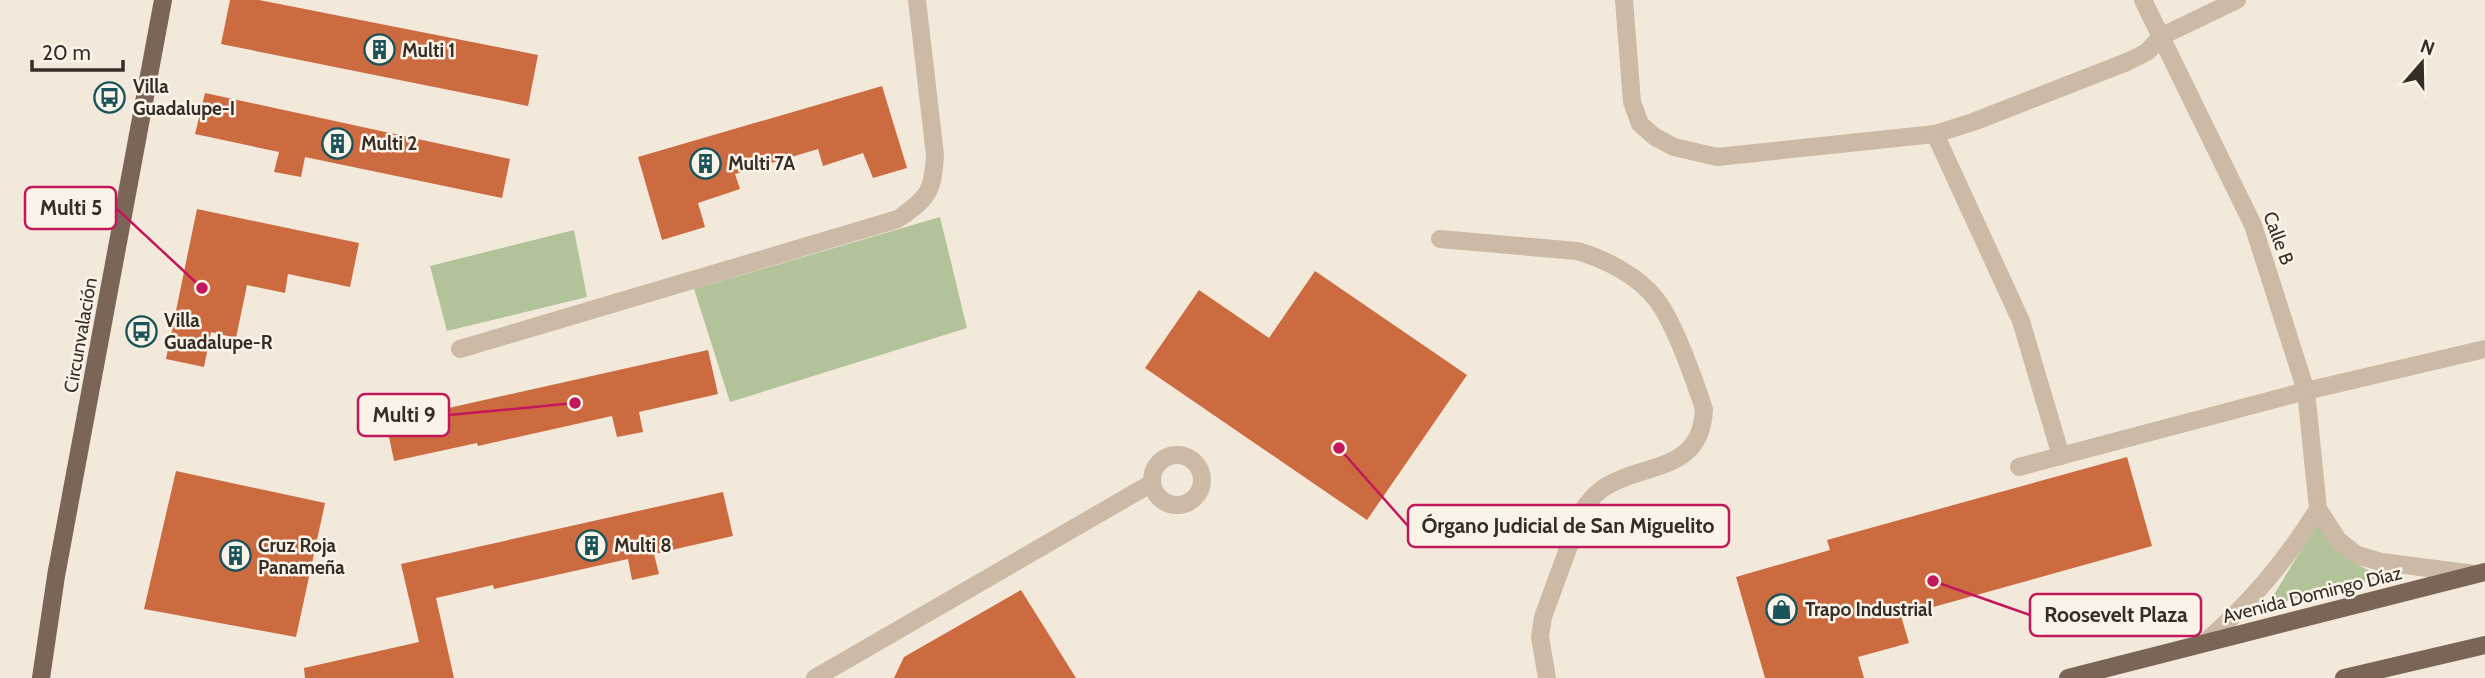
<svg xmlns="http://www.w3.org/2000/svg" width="2485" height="678" viewBox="0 0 2485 678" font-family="Cabin,sans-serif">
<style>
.green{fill:#b2c39a}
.building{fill:#cc6a40}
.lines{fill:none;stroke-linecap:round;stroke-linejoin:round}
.minor{stroke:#ccb9a6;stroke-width:18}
.major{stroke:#7a6557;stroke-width:18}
.labels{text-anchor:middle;stroke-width:5;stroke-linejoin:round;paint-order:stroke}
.poi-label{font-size:19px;font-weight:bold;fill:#372d27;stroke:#faf3e7;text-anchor:start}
.street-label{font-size:19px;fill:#372d27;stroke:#faf3e7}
.leader{fill:none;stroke:#c2185b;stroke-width:2.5}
.callout-dot{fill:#c2185b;stroke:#faf3e7;stroke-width:2.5}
.callout{fill:#faf3e7;stroke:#c2185b;stroke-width:2.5}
.callout-label{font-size:21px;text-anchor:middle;font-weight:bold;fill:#372d27}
</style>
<rect width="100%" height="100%" fill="#f3e9db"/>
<!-- green -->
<g class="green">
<polygon points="940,217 967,328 730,402 694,289"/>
<polygon points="574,230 587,297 447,331 430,266"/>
<polygon points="2318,517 2350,560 2373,573 2374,579 2267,606 2303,547"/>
</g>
<!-- building -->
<g class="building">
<polygon points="230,0 259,0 538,55 528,106 221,44"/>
<polygon points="882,86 907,168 873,178 863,153 823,166 818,149 735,174 740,189 698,203 705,227 662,240 638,157"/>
<polygon points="205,93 510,159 502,198 305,157 301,177 274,172 279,152 195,134"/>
<polygon points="197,209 359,243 350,287 288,274 285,293 247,285 236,338 211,332 204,367 166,359"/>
<polygon points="1315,271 1467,375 1367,520 1145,368 1199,290 1269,338"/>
<polygon points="708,350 718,394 639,412 643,432 617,437 612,416 478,446 477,443 394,461 386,422"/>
<polygon points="2127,457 2152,546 1901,616 1909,643 1858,657 1864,678 1765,678 1736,577 1830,550 1827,540"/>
<polygon points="176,471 325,503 296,637 144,609"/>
<polygon points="723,492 733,536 654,554 659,574 632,580 628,559 494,589 493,585 436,598 454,678 305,678 304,668 419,642 401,564"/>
<polygon points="1021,590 1076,678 894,678 904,657"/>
</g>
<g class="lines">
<!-- minor -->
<g class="minor">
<polyline points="1624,0 1632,102 1640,124 1655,137 1674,147 1717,157 1935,134 1973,122 2127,62 2147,52 2162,36 2237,0"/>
<polyline points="2143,0 2253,225 2306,391 2318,509 2338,540 2357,555 2381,562 2475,574"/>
<polyline points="1935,134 2021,321 2061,456"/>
<path d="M1440,239L1577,251C1605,259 1637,275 1656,299C1675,323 1694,379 1704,409C1701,475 1643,461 1602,489C1593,496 1587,503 1581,513L1543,617L1540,637L1547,678"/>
<path d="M460,349L898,219C928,198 933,192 935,155L917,0"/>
<circle cx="1177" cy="480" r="25"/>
<polyline points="2019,467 2306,391 2485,349"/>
<path d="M2204,643C2251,602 2285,562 2318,509"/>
<polyline points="815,678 1152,483"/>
</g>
<!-- major -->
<g class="major">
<polyline points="41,678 56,576 163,0"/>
<polyline points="2068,678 2485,572"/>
<polyline points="2344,678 2485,645"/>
</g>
</g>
<!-- icons -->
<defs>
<symbol id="building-ring" viewBox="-11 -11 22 22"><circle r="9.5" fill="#faf3e7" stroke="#1b535b" stroke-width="1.5"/><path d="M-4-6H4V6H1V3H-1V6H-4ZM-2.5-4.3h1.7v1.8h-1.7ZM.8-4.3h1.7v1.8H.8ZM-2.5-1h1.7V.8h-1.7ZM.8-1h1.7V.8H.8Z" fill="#1b535b"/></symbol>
<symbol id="bus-ring" viewBox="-11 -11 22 22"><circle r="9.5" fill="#faf3e7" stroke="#1b535b" stroke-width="1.5"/><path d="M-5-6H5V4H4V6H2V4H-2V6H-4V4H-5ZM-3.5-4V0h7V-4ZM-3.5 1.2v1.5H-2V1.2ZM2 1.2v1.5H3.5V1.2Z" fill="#1b535b"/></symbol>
<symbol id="shop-ring" viewBox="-11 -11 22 22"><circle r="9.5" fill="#faf3e7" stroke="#1b535b" stroke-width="1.5"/><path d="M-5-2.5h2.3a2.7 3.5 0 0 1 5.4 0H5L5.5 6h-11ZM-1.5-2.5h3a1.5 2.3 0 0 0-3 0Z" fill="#1b535b"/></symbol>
</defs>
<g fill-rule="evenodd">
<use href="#building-ring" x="362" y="32" width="35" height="35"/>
<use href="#bus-ring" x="92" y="80" width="35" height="35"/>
<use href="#building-ring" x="320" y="126" width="35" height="35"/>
<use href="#building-ring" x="688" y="146" width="35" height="35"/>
<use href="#bus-ring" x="124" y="314" width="35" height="35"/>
<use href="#building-ring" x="574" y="528" width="35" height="35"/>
<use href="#building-ring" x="218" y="538" width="35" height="35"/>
<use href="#shop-ring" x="1764" y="592" width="35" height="35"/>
</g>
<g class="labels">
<!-- poi labels -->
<g class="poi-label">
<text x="402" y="57">Multi 1</text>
<text x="133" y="93">Villa<tspan x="133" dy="22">Guadalupe-I</tspan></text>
<text x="361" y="150">Multi 2</text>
<text x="728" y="170">Multi 7A</text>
<text x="164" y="327">Villa<tspan x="164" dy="22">Guadalupe-R</tspan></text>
<text x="258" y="552">Cruz Roja<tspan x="258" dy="22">Panameña</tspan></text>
<text x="614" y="552">Multi 8</text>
<text x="1805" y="616">Trapo Industrial</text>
</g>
<!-- street labels -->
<g class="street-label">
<text transform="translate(2279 238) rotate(70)" y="7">Calle B</text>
<text transform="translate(80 335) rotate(-80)" y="7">Circunvalación</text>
<text transform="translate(2312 594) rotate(-14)" y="7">Avenida Domingo Díaz</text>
</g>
</g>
<!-- callouts -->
<path class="leader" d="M202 288L116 208M575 403L449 415M1339 448L1408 526M1933 581L2030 615"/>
<g class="callout-dot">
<circle cx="202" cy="288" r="7"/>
<circle cx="575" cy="403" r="7"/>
<circle cx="1339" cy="448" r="7"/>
<circle cx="1933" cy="581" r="7"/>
</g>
<g class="callout">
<rect x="25" y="187" width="91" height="42" rx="7"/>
<rect x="358" y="394" width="91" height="42" rx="7"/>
<rect x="1408" y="505" width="321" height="42" rx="7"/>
<rect x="2030" y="594" width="171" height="42" rx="7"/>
</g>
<g class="callout-label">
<text x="71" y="215">Multi 5</text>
<text x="404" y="422">Multi 9</text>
<text x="1568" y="533">Órgano Judicial de San Miguelito</text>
<text x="2116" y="622">Roosevelt Plaza</text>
</g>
<!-- north arrow -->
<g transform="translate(2422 63) rotate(20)" stroke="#faf3e7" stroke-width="5" paint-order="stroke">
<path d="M0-5L12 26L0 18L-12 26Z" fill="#372d27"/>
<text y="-10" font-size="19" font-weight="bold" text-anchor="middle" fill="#372d27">N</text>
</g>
<!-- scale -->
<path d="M32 60v10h91v-10" fill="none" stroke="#372d27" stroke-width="3.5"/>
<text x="42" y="60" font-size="21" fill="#372d27" stroke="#faf3e7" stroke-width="5" paint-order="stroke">20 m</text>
</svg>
